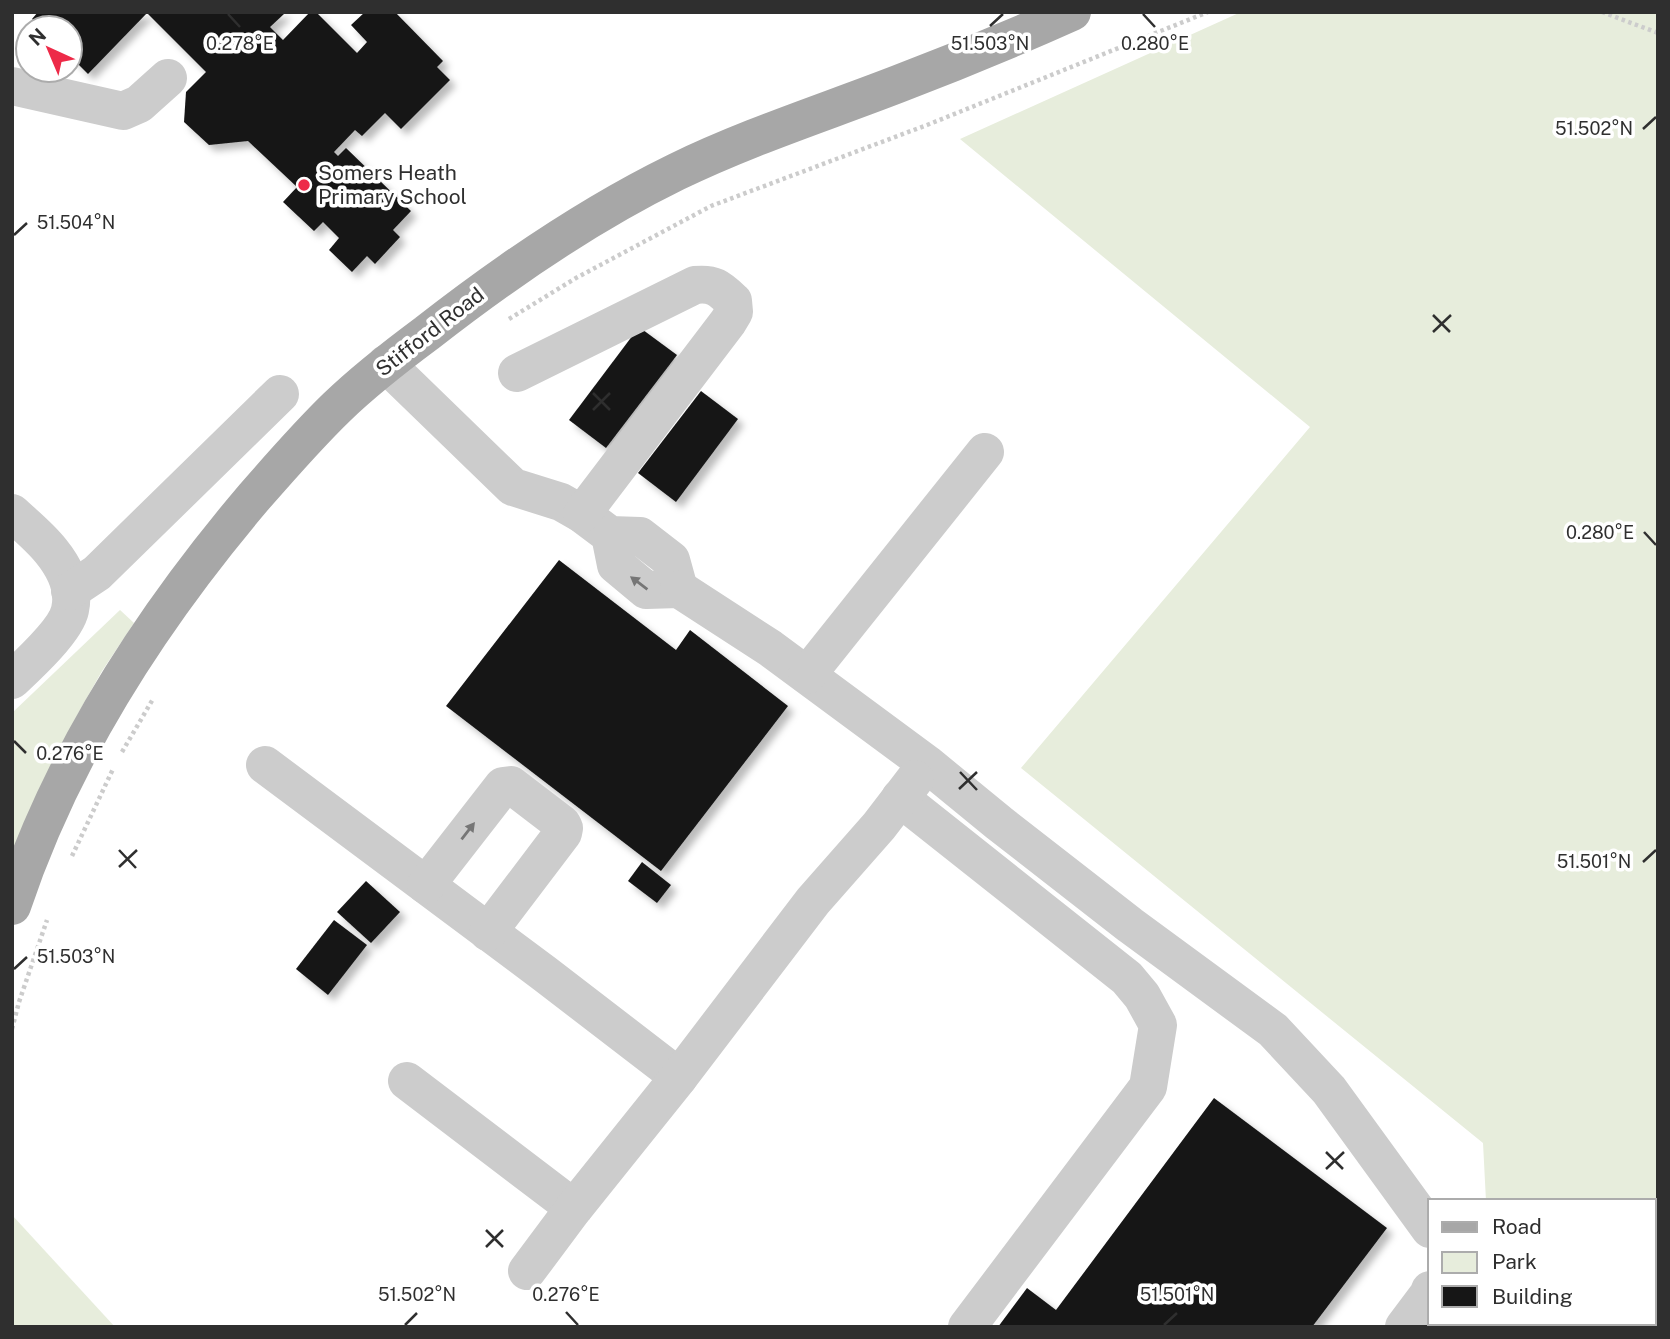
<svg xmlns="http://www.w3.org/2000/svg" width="1670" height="1339" viewBox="0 0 1670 1339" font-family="'Public Sans',sans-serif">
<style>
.green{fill:#e7eddc}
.building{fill:#161616;filter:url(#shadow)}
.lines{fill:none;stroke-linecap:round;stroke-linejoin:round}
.path{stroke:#ccc;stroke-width:4.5;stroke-dasharray:3.5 3.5;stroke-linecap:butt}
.minor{stroke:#ccc;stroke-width:38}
.major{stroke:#a7a7a7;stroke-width:38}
.oneway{fill:#767676}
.ticks{fill:none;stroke:#2f2f2f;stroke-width:2.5}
.poi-dot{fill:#ed2a48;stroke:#fff;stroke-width:2.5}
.labels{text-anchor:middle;stroke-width:7;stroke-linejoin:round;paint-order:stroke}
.poi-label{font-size:21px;fill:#2f2f2f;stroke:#fff;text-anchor:start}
.street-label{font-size:21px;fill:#2f2f2f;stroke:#fff}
.ticks-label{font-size:18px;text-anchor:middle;fill:#2f2f2f;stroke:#fff;stroke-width:7;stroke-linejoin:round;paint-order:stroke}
</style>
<defs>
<filter id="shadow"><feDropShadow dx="6" dy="6" stdDeviation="3.5" flood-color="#0004"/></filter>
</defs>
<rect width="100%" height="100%" fill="#fff"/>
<!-- green -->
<g class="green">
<polygon points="1241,12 1658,12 1658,1327 1568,1327 1565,1323 1654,1323 1654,1201 1486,1201 1483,1143 1021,768 1310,427 960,139"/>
<polygon points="120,610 134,623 102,671 75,719 12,854 12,713"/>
<polygon points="12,1215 115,1327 12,1327"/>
</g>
<!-- building -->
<g class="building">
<polygon points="38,12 283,12 284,14 270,27 283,40 310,12 316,12 357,53 367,42 351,25 365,12 395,12 443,61 437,67 450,80 401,129 385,113 362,136 355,130 334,152 338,156 346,148 411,211 393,230 400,237 375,264 367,256 352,272 329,250 339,238 323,222 314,231 283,202 297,187 248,141 209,145 184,122 186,92 206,72 147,13 88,74 70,56 70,28 41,28 32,19"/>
<polygon points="639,327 677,355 606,448 569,420"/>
<polygon points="701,391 738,419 676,502 638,473"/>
<polygon points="559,560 676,650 690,630 788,706 661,871 446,706"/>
<polygon points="642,862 671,885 657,903 628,881"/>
<polygon points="366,881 400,912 371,943 337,912"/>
<polygon points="334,920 367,945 328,995 296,969"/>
<polygon points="1214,1098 1387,1228 1312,1327 998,1327 1027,1288 1056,1310"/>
</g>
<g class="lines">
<!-- path -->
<g class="path">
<polyline points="1602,12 1658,33"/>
<polyline points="509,319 576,278 711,206 927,125 1208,12"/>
<polyline points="122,752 153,699"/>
<polyline points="72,856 113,769"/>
<polyline points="12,1029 19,1002 47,920"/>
</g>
<!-- minor -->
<g class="minor">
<polyline points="12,86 123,111 139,104 168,78"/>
<polyline points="386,364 513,487 561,502 582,514 610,535 640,536 671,560 679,589 646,590 616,565 610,535"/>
<path d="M517,373L695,285C714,283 719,288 733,301L734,312L728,322L582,514"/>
<path d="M12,513C25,525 40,537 51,551C64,567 75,588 70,610C66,630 28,665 12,680"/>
<polyline points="679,589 770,648 927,764 999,823 1130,925 1273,1030 1329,1090 1430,1229"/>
<polyline points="70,591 97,573 280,394"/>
<polyline points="807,675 985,452"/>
<polyline points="265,765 545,974 679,1077"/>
<polyline points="900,798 1127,978 1142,996 1158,1025 1148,1087 967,1327"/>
<polyline points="426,885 503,786 511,785 562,824 564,828 563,833 488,932"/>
<polyline points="407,1081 574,1208"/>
<polyline points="527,1271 574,1208 679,1077 813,901 879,826 915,779"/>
<polyline points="1529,1323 1533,1327"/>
<polyline points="1404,1327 1428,1295 1430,1290"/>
</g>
<!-- major -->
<path class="major" d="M12,906C62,756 152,617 254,497C281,466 308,435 337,407C365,380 396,356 427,333C505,272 586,216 676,172C748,137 823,113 898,84C956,62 1014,38 1072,12"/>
</g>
<!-- one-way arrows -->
<defs><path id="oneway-solid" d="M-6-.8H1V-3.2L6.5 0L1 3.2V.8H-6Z" transform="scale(1.75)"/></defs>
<g class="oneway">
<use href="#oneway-solid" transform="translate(639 583) rotate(-143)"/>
<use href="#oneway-solid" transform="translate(468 831) rotate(-52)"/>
</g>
<!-- ticks -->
<path class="ticks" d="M228,14L240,27M1143,14L1155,27M990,26L1003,14M1643,129L1656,117M14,235L27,223M1433,315L1450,332M1433,332L1451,315M593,393L610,410M593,410L610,393M1644,532L1656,545M14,741L26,753M960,772L977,790M959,789L977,772M119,850L136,868M1643,862L1656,850M119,867L137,850M14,969L27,957M1326,1152L1343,1169M1326,1169L1344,1152M486,1230L503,1247M486,1247L503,1230M566,1312L578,1325M405,1325L417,1313M1164,1325L1177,1313"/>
<!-- markers -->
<circle class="poi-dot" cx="304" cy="185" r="7"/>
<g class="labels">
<!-- poi labels -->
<g class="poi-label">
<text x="318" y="180">Somers Heath<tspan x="318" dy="24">Primary School</tspan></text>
</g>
<!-- street labels -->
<g class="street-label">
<text transform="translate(430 332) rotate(-38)" y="7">Stifford Road</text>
</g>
</g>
<g class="ticks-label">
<text x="990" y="50">51.503°N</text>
<text x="240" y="50">0.278°E</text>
<text x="1155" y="50">0.280°E</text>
<text x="1594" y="135">51.502°N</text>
<text x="76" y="229">51.504°N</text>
<text x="1600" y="539">0.280°E</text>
<text x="70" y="760">0.276°E</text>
<text x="1594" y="868">51.501°N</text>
<text x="76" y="963">51.503°N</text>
<text x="566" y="1301">0.276°E</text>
<text x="417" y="1301">51.502°N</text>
<text x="1177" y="1301">51.501°N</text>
</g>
<!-- border -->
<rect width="1670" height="1339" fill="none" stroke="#2f2f2f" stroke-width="28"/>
<!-- legend -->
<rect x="1428" y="1199" width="228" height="126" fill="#ffffff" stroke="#acacac" stroke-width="2"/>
<rect x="1442" y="1222" width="35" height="10" fill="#a7a7a7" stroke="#acacac" stroke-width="2"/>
<text x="1492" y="1234" font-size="21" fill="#2f2f2f">Road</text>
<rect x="1442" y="1252" width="35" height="21" fill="#e7eddc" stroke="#acacac" stroke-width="2"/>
<text x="1492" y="1269" font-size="21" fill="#2f2f2f">Park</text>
<rect x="1442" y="1286" width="35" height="21" fill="#161616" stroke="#acacac" stroke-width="2"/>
<text x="1492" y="1304" font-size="21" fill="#2f2f2f">Building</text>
<!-- north arrow -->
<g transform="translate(49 49) rotate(316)"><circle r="33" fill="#ffffff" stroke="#acacac" stroke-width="2"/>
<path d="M0-5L12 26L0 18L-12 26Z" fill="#ed2a48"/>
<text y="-10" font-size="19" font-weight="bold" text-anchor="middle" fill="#2f2f2f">N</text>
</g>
</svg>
